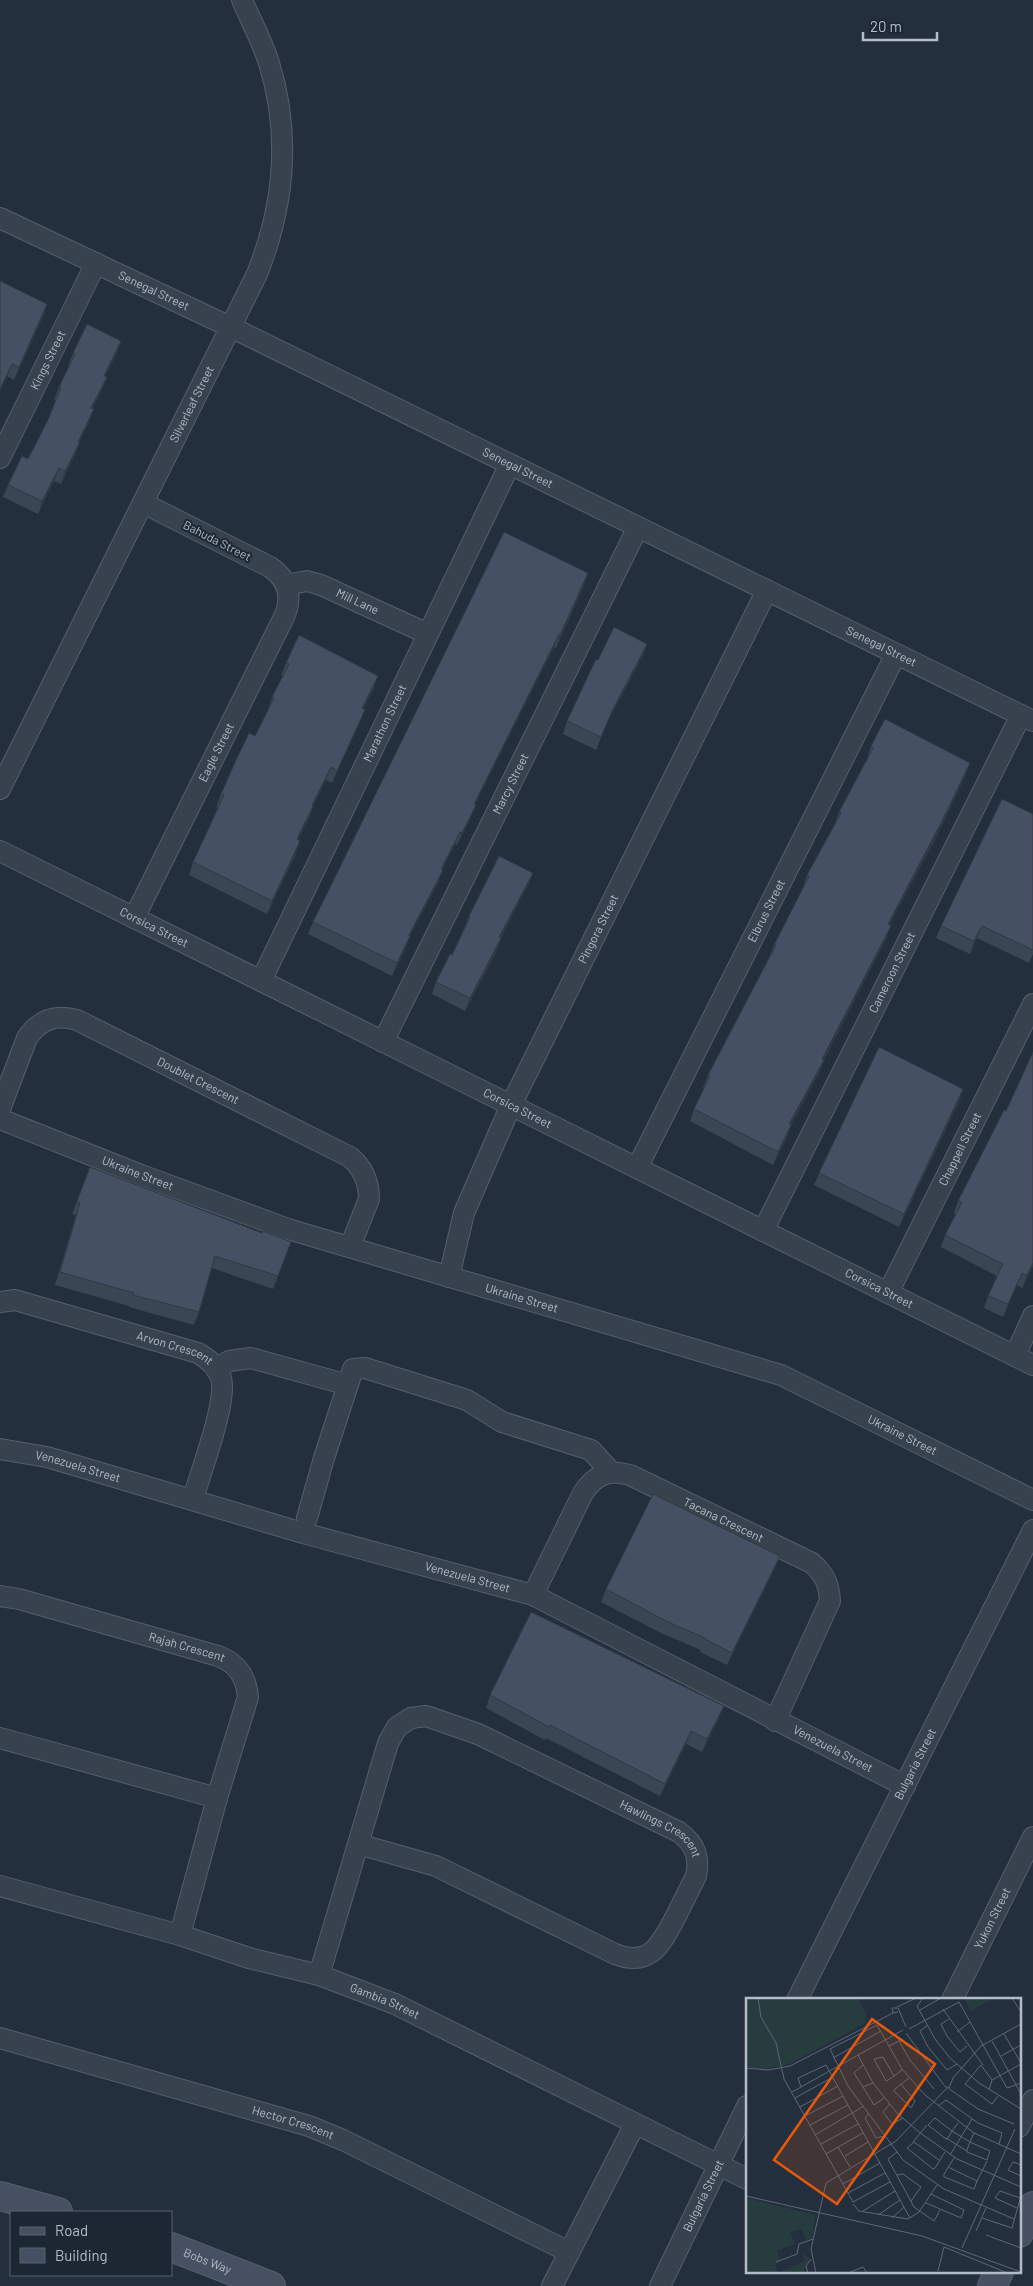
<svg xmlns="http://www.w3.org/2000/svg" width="1033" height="2286" viewBox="0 0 1033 2286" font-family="Barlow,sans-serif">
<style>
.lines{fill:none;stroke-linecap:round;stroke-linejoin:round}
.street-casing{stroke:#565f6c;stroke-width:22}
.secondary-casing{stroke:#565f6c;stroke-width:30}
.street{stroke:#38414e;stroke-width:20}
.secondary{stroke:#465061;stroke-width:28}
.wall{fill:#3b4654}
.shaded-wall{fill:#303945}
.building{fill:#455162;stroke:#303945}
.labels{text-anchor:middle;stroke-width:4;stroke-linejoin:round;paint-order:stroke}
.street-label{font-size:12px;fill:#b4bcc9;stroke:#1d2633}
.inset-road{fill:none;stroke:#5e6776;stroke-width:1}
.view{fill:#e8590c;fill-opacity:0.15;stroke:#e8590c;stroke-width:2.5}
.inset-edge{fill:none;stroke:#b4bcc9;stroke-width:2.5}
</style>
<rect width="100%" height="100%" fill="#242f3e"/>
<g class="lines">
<defs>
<g id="street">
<path id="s1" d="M0,218L245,334L1033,721"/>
<path id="s2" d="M0,458L96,263"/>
<path id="s3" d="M286,585L307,581L321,585L428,634"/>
<path id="s4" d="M0,789L257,274C284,206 291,134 269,63C262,41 251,21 242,0"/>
<path id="s5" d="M0,851L1033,1365"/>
<path id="s6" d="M134,918L284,617C293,597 288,579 270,567L143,503"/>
<path id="s7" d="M261,981L510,464"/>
<path id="s8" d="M383,1042L638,527"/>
<path id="s9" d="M0,1109L27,1038C40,1019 56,1014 77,1020L350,1157C363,1168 369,1181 369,1199L350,1247"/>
<path id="s10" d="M0,1119L141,1175L288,1229L781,1375L1033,1500"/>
<path id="s11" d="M637,1168L896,654"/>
<path id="s12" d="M763,1231L1021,715"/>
<path id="s13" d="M449,1277L464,1213L511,1105L767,590"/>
<path id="s14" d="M888,1293L1033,1004"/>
<path id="s15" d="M0,1302L15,1300L198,1353C208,1359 218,1366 221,1378C228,1401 200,1473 193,1499"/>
<polyline points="1015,1356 1033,1316"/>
<polyline points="216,1369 229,1361 251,1358 348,1385"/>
<path id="s16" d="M0,1449L47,1457L303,1533L533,1595L905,1786"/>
<polyline points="307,1518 324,1458 353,1369 365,1368 467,1400 502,1422 591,1450 611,1472"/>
<path id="s17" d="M533,1595L583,1493C595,1475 608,1469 630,1475L812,1563C825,1575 829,1584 830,1601L775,1721"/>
<path id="s18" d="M0,1596L19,1599L218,1656C237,1663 246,1676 248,1697L217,1798L180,1935"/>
<polyline points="0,1738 217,1798"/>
<path id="s19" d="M0,1886L180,1935L249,1958L319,1975L395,2004L747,2179"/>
<path id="s20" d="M319,1975L323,1962L388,1743L397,1727L411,1718L426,1716L478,1734L679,1832C695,1844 700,1857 696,1876C689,1890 682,1904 675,1918C661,1944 650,1968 615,1954L436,1866L358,1844"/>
<path id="s21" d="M797,2000L1033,1530"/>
<path id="s22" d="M952,2000L1033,1837"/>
<path id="s23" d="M0,2038L309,2126L343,2140L569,2252"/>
<polyline points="1019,2127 1033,2100"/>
<polyline points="552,2286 635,2124"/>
<path id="s24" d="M660,2286L747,2106"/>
</g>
<g id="secondary">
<polyline points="0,2196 58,2212"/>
<polyline points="1019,2233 1033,2206"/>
<path id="s25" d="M171,2247L271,2286"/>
<polyline points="992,2286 999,2272"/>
</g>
</defs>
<!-- street casing -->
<use href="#street" class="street-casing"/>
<!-- secondary casing -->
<use href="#secondary" class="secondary-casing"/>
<!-- street -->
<use href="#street" class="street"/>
<!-- secondary -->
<use href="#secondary" class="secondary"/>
</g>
<!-- wall -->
<g class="wall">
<polygon points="0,281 47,304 43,317 14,380 7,376"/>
<polygon points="73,353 117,353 105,376 107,377 102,390 93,408 89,422 79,442 75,455 61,484 54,481 38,514 3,497 8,485 28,459 47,422 56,401 54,400 59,387 69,366 68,366"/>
<polygon points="584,586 556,648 554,647 488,778 475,804 471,817 457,845 455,844 442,870 438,883 410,935 406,948 392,976 308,934 313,922"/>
<polygon points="647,644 643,656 608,721 596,750 563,734 567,721 598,660"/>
<polygon points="286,663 374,688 363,709 360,722 332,783 326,780 313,806 309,819 298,840 296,854 267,914 189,875 193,862 218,808 216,807 221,794 255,736 268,710 272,697 283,676 281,675"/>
<polygon points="871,746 970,763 965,776 937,836 889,925 886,939 824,1060 819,1073 791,1125 787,1138 773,1165 690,1121 694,1109 704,1088 703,1088 708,1075 769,957 774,945 803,888 807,875 835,824 839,812 867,759"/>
<polygon points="1033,814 1033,954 1029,963 977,938 970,954 936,938 941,926"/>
<polygon points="533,873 528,885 501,938 497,951 465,1011 432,994 436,982 452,955 464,929 469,916"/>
<polygon points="1033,1052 1033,1266 1022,1288 1017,1285 1003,1317 984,1308 988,1296 997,1276 941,1247 945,1235 956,1214 954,1213 958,1201 1006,1111"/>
<polygon points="963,1089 959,1102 899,1227 814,1185 819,1173"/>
<polygon points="90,1167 262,1233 291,1242 273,1289 212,1268 199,1312 194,1325 129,1307 129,1306 55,1285 76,1215 72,1214"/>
<polygon points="775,1568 727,1665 700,1652 701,1650 661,1633 601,1602 606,1589"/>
<polygon points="490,1695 724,1706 719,1718 702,1752 686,1744 660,1796 546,1738 545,1740 486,1708"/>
</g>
<!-- shaded-wall -->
<g class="shaded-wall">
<polygon points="47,304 43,317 14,380 19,367"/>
<polygon points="121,341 117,353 99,388 104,376"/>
<polygon points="12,364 7,376 0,392 0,389"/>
<polygon points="107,377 102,390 87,420 91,408"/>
<polygon points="94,409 89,422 73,454 78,442"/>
<polygon points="80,442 75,455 61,484 65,471"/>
<polygon points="59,468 54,481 38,514 42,501"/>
<polygon points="588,573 584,586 556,648 560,635"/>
<polygon points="559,634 554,647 469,816 474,804"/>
<polygon points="647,644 643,656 608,721 596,750 613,709"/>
<polygon points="378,676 374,688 357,721 362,708"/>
<polygon points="365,710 360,722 332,783 337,771"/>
<polygon points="970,763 965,776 937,836 883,937 888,924"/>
<polygon points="331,767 326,780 307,818 312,805"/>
<polygon points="476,805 471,817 457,845 462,833"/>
<polygon points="313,806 309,819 292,852 297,839"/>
<polygon points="460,832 455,844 436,882 441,869"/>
<polygon points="300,841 296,854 267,914 272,901"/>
<polygon points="443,870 438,883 404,947 409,935"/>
<polygon points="533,873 528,885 495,950 499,937"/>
<polygon points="891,926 886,939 818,1072 822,1059"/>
<polygon points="982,926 977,938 970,954 974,941"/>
<polygon points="410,936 406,948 392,976 397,963"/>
<polygon points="501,938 497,951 465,1011 470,998"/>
<polygon points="824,1060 819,1073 785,1137 789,1124"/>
<polygon points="963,1089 959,1102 899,1227 904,1214"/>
<polygon points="791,1125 787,1138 773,1165 778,1152"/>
<polygon points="1033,1263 1033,1266 1022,1288 1027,1275"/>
<polygon points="1022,1273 1017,1285 1003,1317 1008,1304"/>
<polygon points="780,1556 775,1568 727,1665 732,1653"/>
<polygon points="724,1706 719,1718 702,1752 707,1739"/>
<polygon points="691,1731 686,1744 660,1796 665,1784"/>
</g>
<!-- building -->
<g class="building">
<polygon points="0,281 47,304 19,367 12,364 0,389"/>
<polygon points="87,324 121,341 104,376 107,377 91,408 94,409 78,442 80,442 65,471 59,468 42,501 8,485 22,456 28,459 47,422 61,388 59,387 75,354 73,353"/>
<polygon points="504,532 588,573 560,635 559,634 474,804 476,805 462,833 460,832 441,869 443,870 409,935 410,936 397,963 313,922"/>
<polygon points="614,627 647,644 613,709 601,737 567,721 596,659 598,660"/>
<polygon points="299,635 378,676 362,708 365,710 337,771 331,767 312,805 313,806 297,839 300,841 272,901 193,862 224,795 221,794 236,760 249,733 255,736 274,698 272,697 289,664 286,663"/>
<polygon points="885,719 970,763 941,823 888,924 891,926 822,1059 824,1060 789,1124 791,1125 778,1152 694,1109 710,1076 708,1075 776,945 774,945 809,876 807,875 841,813 839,812 873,748 871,746"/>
<polygon points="1002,799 1033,814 1033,950 982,926 974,941 941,926"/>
<polygon points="499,856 533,873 499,937 501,938 470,998 436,982 450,954 452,955 470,917 469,916"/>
<polygon points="879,1047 963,1089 904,1214 819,1173"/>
<polygon points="1033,1052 1033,1263 1027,1275 1022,1273 1008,1304 988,1296 1003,1264 945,1235 962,1202 958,1201 1004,1110 1006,1111"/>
<polygon points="90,1167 262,1233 263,1231 291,1242 278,1276 215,1256 199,1312 133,1295 134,1293 60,1272 80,1203 77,1201"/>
<polygon points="653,1494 780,1556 732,1653 705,1639 705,1638 666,1621 606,1589"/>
<polygon points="531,1612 724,1706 707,1739 691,1731 665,1784 550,1725 549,1727 490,1695"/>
</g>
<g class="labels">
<!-- street labels -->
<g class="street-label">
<text dy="4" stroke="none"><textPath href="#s1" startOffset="170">Senegal Street</textPath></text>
<text dy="4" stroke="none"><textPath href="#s2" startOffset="109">Kings Street</textPath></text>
<text dy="4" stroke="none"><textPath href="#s4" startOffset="430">Silverleaf Street</textPath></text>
<text dy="4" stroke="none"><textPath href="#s1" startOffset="575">Senegal Street</textPath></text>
<text transform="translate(217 541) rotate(27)" y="4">Bahuda Street</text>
<text dy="4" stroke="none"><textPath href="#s3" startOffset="76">Mill Lane</textPath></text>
<text dy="4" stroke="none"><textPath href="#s1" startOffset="980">Senegal Street</textPath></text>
<text dy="4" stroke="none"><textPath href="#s7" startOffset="286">Marathon Street</textPath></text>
<text dy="4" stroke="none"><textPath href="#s6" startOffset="185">Eagle Street</textPath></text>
<text dy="4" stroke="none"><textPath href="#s8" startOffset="288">Marcy Street</textPath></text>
<text dy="4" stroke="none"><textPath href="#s11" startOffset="288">Elbrus Street</textPath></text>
<text dy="4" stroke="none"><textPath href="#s5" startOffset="172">Corsica Street</textPath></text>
<text dy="4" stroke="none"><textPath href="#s13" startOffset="380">Pingora Street</textPath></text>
<text dy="4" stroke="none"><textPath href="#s12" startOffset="289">Cameroon Street</textPath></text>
<text dy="4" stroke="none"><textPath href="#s9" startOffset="269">Doublet Crescent</textPath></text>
<text dy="4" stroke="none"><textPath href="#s5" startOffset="578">Corsica Street</textPath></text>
<text dy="4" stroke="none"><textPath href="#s14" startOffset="161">Chappell Street</textPath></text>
<text dy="4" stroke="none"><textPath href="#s10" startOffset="148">Ukraine Street</textPath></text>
<text dy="4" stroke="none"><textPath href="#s5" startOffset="982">Corsica Street</textPath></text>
<text dy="4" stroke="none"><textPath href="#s10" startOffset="552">Ukraine Street</textPath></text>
<text dy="4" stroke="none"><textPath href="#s15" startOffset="182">Arvon Crescent</textPath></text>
<text dy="4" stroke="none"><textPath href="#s10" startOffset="958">Ukraine Street</textPath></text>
<text dy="4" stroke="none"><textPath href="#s16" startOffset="80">Venezuela Street</textPath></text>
<text dy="4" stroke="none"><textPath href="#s17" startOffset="272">Tacana Crescent</textPath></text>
<text dy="4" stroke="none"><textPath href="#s16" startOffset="485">Venezuela Street</textPath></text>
<text dy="4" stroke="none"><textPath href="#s18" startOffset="194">Rajah Crescent</textPath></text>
<text dy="4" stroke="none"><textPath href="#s16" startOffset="890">Venezuela Street</textPath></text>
<text dy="4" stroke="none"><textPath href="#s21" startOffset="264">Bulgaria Street</textPath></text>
<text dy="4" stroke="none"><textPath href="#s20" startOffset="554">Hawlings Crescent</textPath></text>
<text dy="4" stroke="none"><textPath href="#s22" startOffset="91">Yukon Street</textPath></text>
<text dy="4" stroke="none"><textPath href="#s19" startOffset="402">Gambia Street</textPath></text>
<text dy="4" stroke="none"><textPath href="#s23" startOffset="305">Hector Crescent</textPath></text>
<text dy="4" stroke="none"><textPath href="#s24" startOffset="100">Bulgaria Street</textPath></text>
<text dy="4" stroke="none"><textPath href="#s25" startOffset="39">Bobs Way</textPath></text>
</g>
</g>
<!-- overview -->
<g transform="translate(746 1998)">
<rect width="275" height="275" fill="#242f3e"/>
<path d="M0,0H112L121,18L120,25L43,66L18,71L0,69ZM0,200L70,217L66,240L60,242L56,231L44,234L49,246L31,253L34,262L29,267L32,274L0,275ZM56,255L64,260L57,275H32L59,263Z" fill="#263c3f"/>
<path d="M218,0H248L225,13Z" fill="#263c3f"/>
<path class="inset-road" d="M12,0L15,19L30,45L38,81L107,204L144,184M177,0L171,8L189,41L204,60L233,85L275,111M266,0L275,14M151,9L170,0M197,11L237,67M174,12L195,0M152,14L147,15L146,10H152L160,29M203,21L195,26L201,38L214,54L221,48M182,27L174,33L182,49L201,72L211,66M163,31L213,4L261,90L275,85M211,34L224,24M160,35L198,87M258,36L275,65M153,43L164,62L188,91M246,43L275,96M143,48L157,41M112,57L127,85L151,115L173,134L211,161L275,189M255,58L275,47M87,60L135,33M117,67L108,75L117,89L127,85M0,70L22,72L44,68L147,15M148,78L137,59L128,61L140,83L142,82L148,78L156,72V71M246,82L235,67L219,86L246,106L252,98M155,86L169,103L165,110L148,93L149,91L163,80M198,88L203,90L207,80L235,48L275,26M55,89L52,80L80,67L164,220M117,89L128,107L138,100M202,90L232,111L268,126M243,92L246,82L275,66M46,94L157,32M49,100L87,79M144,106L137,114L146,126L157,120M192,108L200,102L232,125L256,135L253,146M54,109L92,88M123,115L119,120L130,140L139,138M59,118L97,98M212,125L206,133L202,140L200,141L182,127L189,120L206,133L224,144L244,153L241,162L221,154V152L224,144L228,135M64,127L102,107M69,137L118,108M200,140L221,153M167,144L181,127M75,146L112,126M92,149L104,169M151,154L142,161L168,209L188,223L194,212M80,156L117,135M204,157L226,121M99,158L122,144M193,162L168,144L161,150L187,171L189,170L199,154M275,167L267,164L262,172L275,178M202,169L231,183L228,191L198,179V176L208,160M151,177L157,176L175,189L165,203M231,183L241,163M97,186L134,165M102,195L139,175M0,198L176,238L275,274M180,205L215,220L218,212L185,196M107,206L113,213L162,221L173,214L191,187M271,210L249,200L254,193L274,200M117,213L149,193M132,217L154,202M146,220L158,209M236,220L266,230L275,198M268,221L198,191L157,162L102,88L84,51L131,27L156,71L179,97L228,135L275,156M230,233L240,210M240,237L275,250M216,250L269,131M30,264L51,256L53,246L67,241M192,273L198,249L259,274M62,275L60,268L65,261M70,275L65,251L80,185L150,143L201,90M102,275L117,269L121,275"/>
<path class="view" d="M126,21L189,66L91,206L28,162Z"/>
<rect width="275" height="275" class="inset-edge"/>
</g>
<!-- legend -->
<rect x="10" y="2211" width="162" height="65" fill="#1d2633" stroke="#59626f"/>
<rect x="20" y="2227" width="25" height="8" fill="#465061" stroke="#59626f"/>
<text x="55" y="2236" font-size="15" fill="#b4bcc9">Road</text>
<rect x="20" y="2248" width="25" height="15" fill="#455162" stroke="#59626f"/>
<text x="55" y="2261" font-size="15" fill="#b4bcc9">Building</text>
<!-- scale -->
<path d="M863 32v8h74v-8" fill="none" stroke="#b4bcc9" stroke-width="2.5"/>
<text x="870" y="32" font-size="15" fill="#b4bcc9" stroke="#1d2633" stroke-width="4" paint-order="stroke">20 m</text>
</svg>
